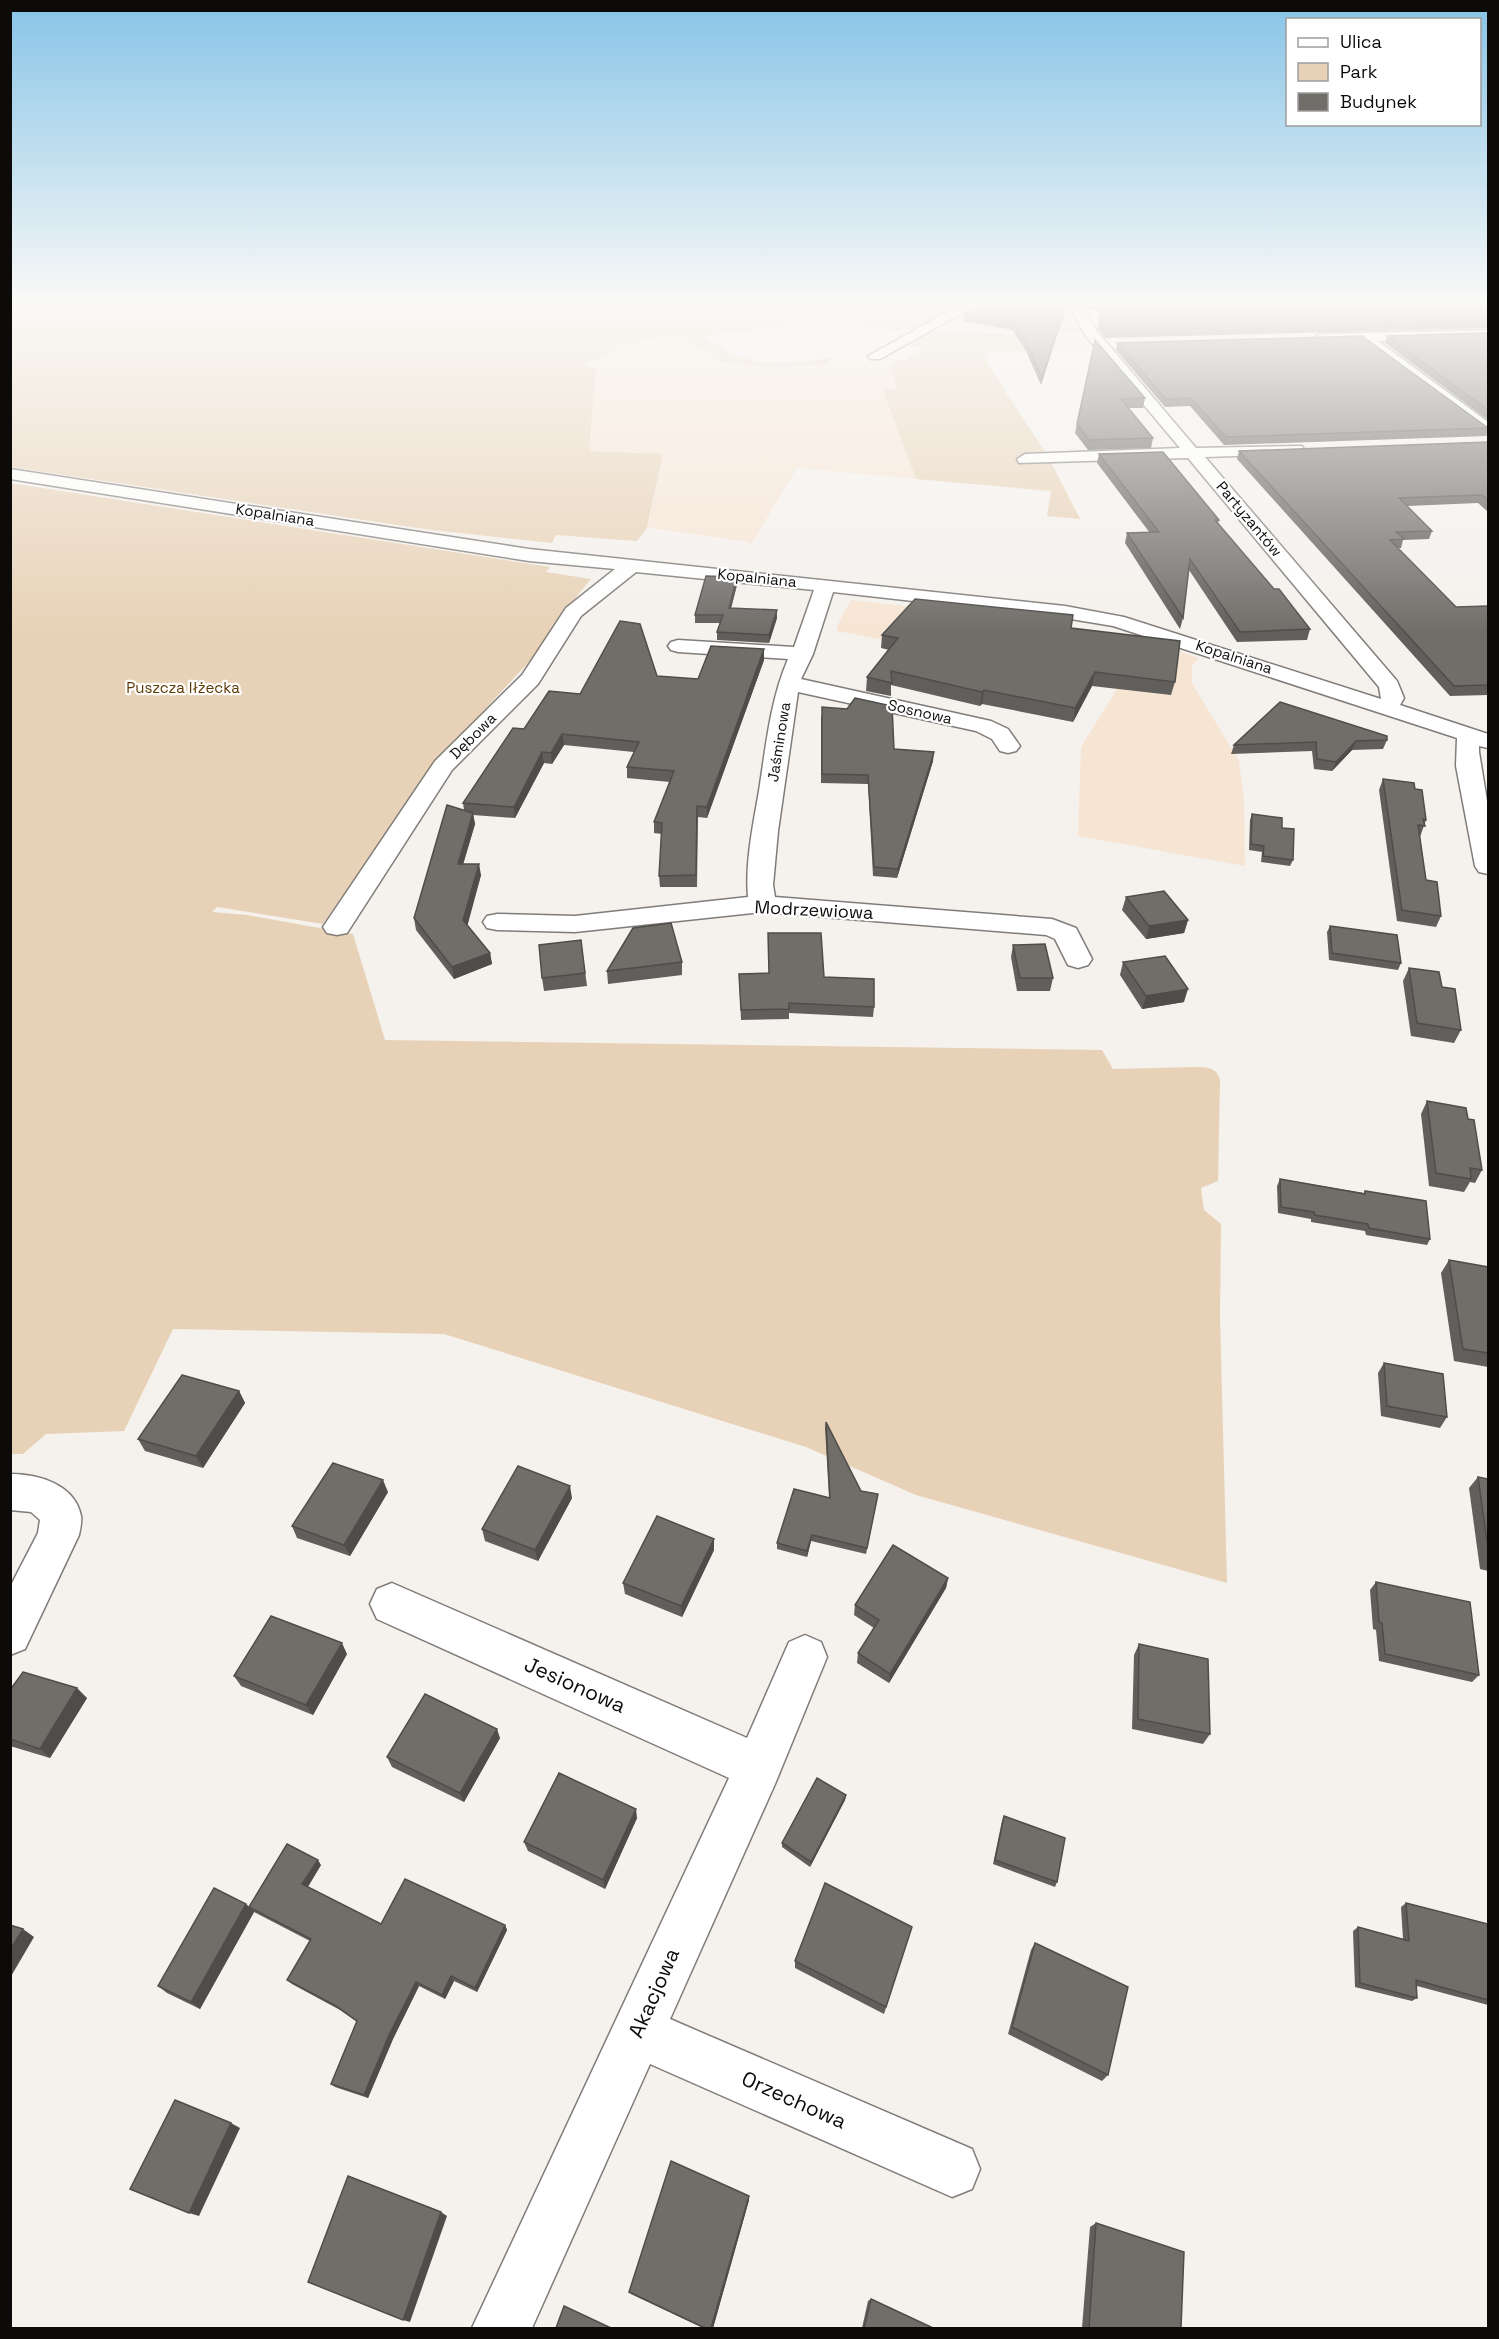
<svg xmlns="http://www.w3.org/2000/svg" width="1499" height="2339" viewBox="0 0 1499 2339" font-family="'Space Grotesk',sans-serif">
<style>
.industrial{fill:#f7e5d4}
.green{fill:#e8d2b7}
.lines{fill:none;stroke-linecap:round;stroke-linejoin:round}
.minor-casing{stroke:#807c79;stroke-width:3}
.minor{fill:#fff;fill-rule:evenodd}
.wall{fill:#615f5b}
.shaded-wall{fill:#4f4d4a}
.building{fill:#716e6a;stroke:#4f4d4a;stroke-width:1.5}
.labels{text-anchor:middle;stroke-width:4.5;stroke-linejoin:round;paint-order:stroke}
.far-street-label{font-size:15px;fill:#0c0b0a;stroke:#fff}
.far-park-label{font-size:15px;fill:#5c3903;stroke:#fff}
.street-label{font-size:18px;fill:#0c0b0a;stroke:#fff}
.near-street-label{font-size:21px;fill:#0c0b0a;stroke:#fff}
</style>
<rect width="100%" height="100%" fill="#f5f1ed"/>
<!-- industrial -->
<g class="industrial">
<polygon points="981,304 1058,304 1017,332 941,326"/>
<polygon points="1086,335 1091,342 1084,349 1025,350 1020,337"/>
<polygon points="680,336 722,362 758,366 827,365 829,358 879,362 885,358 897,359 889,366 896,389 883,390 916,479 797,468 750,546 750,542 648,528 663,454 589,451 596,369 580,365 598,359 624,343"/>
<polygon points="851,600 1068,625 1065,636 1175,650 1199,658 1192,666 1192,683 1239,761 1244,801 1245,866 1078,836 1081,747 1120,684 837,631 837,626"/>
</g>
<!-- green -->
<g class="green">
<path d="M11,304H963L910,330H882L842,320L817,317L796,319L782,327L705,336C734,360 765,367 802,362C811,361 820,359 829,358L827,365L758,366L721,362L680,336L624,343L598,359L581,364L596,369L589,451L663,454L647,528L637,541L556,535L552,543L424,529L11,467Z"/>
<polygon points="1059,304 1069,304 1081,332 1039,333"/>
<polygon points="933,330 1021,335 1020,337 1026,351 982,352 1008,396 1049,458 1080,519 1047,516 1051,491 916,479 883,390 897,389 889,366 898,359 905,361 923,348 906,344"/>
<path d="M10,483L550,567L546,572L591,579L562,614L540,650L464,732L413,795L323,924L217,907L212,912L247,915L353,934L385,1040L1102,1050L1113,1069L1195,1067C1206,1067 1217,1067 1220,1080L1218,1181L1201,1188L1204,1210L1221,1224L1220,1317L1227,1583L916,1495L806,1447L444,1334L173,1329L124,1431L46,1434L23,1454H11Z"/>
</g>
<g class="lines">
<defs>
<g id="minor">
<polygon points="962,304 978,304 880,359 870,359 868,356"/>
<path d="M1069,304H1082L1096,330L1196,448L1302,446L1304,449L1296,454L1205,457L1397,681L1404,698L1400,705L1488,734V748L1479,746V752L1488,807V874L1479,872L1475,866L1456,766L1457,738L1113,626L1065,618L833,592L813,654L801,679L991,721L1008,729L1020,746L1016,751L1008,753L1000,751L992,739L976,731L798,692L778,831L773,885L775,897L1052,919L1076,928L1092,959L1088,965L1078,968L1068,965L1055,939L1046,935L762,912L575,932L497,930L487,928L483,922L487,916L497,914L575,916L748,897C745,863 753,825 759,791C766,746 770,701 788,659L678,652L671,650L668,646L671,642L678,640L794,647L814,590L636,572L581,616L538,684L452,770L347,933L337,935L327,933L323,927L435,761L522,675L566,608L615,569L529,561L10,479V469L529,549L1065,606L1124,617L1381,699L1379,687L1188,458L1019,463L1017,459L1025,454L1180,448L1085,335Z"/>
<polygon points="1488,330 1488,338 1378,341 1488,422 1488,434 1482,432 1361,341 1320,342 1313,338 1320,334"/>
<path d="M10,1474C38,1474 75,1484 81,1516C82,1522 80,1530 79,1535L25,1649L10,1655V1587L38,1533L40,1520L31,1512L10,1510Z"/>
<polygon points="392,1583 747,1738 789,1642 805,1635 821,1642 827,1657 775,1784 670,2019 972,2149 980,2169 972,2189 952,2197 650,2064 532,2328 472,2328 729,1778 377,1619 370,1604 377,1589"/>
</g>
</defs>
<!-- minor casing -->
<use href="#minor" class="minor-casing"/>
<!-- minor -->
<use href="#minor" class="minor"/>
</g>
<!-- wall -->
<g class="wall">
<polygon points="1067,304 1041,385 1025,349 1012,330 963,321 964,314"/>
<polygon points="1084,304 1488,304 1488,328 1105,338 1098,329 1101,312 1087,308"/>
<polygon points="1488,333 1488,420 1385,343 1387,336"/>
<polygon points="1095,340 1145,398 1143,408 1128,408 1153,438 1151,448 1088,450 1075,433"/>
<polygon points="1117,343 1488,427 1488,430 1486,436 1224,445 1190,406 1165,407 1116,350"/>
<polygon points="1488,442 1488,512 1478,503 1407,506 1432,531 1429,539 1403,540 1401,548 1398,548 1456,607 1488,606 1488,695 1450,696 1237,459 1239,451"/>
<polygon points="1099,454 1219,520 1218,523 1274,589 1310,629 1307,640 1237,642 1189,570 1183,618 1180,629 1125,543 1127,533 1150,533 1097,463"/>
<polygon points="737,585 731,608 777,618 769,643 717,640 717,632 720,623 695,623 695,615"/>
<polygon points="1071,628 1175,682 1171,695 1092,686 1073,722 982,704 980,706 891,685 891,696 866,691 867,677 889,650 881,648 882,635"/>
<polygon points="764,649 764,660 707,818 698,817 697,887 660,887 659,876 662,834 654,833 654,822 670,782 627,778 627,767 634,752 564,745 552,764 544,763 515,818 473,815 475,824 463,864 481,875 467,925 490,953 492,964 454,979 416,930 414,918 464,810 463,803 524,729 580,694 657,676 698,679"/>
<polygon points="821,716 894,749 933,761 897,878 873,876 868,784 821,783"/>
<polygon points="1387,740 1383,749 1352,750 1332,771 1314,769 1312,751 1231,754 1234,745"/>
<polygon points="1383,779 1415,789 1426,820 1420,837 1426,880 1441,916 1436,927 1397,921 1379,790"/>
<polygon points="1252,814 1282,828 1293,860 1290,866 1261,862 1262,852 1249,850 1250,820"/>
<polygon points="1126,897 1188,920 1184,933 1146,939 1122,910"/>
<polygon points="1330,926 1401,963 1398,970 1329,960 1327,932"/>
<polygon points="581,940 587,986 544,991 542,978"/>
<polygon points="1013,945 1053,978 1050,991 1017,991 1011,957"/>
<polygon points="682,962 682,975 608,984 607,971"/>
<polygon points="1123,962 1184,1002 1142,1009 1120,975"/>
<polygon points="1409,968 1442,987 1461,1030 1454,1043 1411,1036 1403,981"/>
<polygon points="739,974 824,977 874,1007 873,1017 789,1013 789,1019 741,1020"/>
<polygon points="1427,1101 1468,1119 1482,1170 1475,1183 1470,1182 1464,1192 1429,1186 1421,1114"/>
<polygon points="1280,1179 1364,1193 1365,1191 1430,1239 1427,1245 1366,1235 1365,1231 1311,1222 1311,1219 1278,1213 1277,1186"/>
<polygon points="1449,1260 1488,1270 1488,1367 1454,1361 1441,1273"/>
<polygon points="1384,1363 1447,1417 1440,1428 1381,1416 1378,1373"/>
<polygon points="239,1391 245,1403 203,1468 145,1451 138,1439"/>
<polygon points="826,1422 861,1491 877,1500 866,1554 811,1541 807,1557 777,1549 777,1543 829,1498 825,1428"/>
<polygon points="1478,1477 1488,1479 1488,1571 1480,1569 1469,1488"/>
<polygon points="388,1492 350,1556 297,1538 292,1526"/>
<polygon points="572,1498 538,1561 485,1541 482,1529"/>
<polygon points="714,1550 682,1617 625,1594 623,1583"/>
<polygon points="948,1578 946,1588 889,1683 857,1663 858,1653 874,1628 854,1615 855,1605"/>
<polygon points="1376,1582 1479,1675 1472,1682 1379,1661 1376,1630 1373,1629 1370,1590"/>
<polygon points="1139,1644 1210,1734 1203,1744 1132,1729 1134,1655"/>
<polygon points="347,1654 313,1715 241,1686 234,1676"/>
<polygon points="10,1690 87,1698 50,1758 10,1746"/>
<polygon points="500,1738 464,1802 392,1767 387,1757"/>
<polygon points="846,1795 845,1800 810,1867 782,1847 782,1843"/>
<polygon points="1004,1816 1057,1882 1055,1887 993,1864 1002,1821"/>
<polygon points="637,1818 605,1889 528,1851 524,1842"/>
<polygon points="321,1865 308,1887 381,1924 505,1925 507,1930 477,1992 454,1981 445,1999 419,1986 393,2039 368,2098 335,2087 331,2084 357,2022 340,2010 292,1984 287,1980 310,1941 254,1912 200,2009 167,1993 158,1986 246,1904 249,1907"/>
<polygon points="1406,1903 1488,1924 1488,2005 1417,1986 1417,1998 1412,2001 1355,1987 1353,1931 1358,1927 1403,1939 1401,1907"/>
<polygon points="912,1927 884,2014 795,1968 795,1961"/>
<polygon points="1035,1943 1108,2075 1102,2081 1008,2034 1031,1950"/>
<polygon points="749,2200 713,2328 703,2328 631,2294 629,2292"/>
<polygon points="1096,2223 1181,2328 1082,2328 1090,2227"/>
<polygon points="871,2299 933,2328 862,2328 868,2301"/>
</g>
<!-- shaded-wall -->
<g class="shaded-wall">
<polygon points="1066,304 1067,304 1041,385 1042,377"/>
<polygon points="737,577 737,585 729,616 729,608"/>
<polygon points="777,610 777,618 769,643 769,635"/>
<polygon points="764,649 764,660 707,818 707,807"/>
<polygon points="1095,672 1092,686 1073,722 1075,708"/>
<polygon points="984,690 982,704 980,706 982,692"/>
<polygon points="562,734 564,745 552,764 551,753"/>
<polygon points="1356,741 1352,750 1332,771 1336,762"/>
<polygon points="542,752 544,763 515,818 514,807"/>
<polygon points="934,752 933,761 897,878 898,869"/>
<polygon points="473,813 475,824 460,875 458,864"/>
<polygon points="479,864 481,875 466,931 463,920"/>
<polygon points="1188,920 1184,933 1146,939 1149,926"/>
<polygon points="490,953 492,964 454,979 452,967"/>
<polygon points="1188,989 1184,1002 1142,1009 1146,996"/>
<polygon points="239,1391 245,1403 203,1468 196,1456"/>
<polygon points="383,1480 388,1492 350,1556 344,1545"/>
<polygon points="570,1486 572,1498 538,1561 535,1550"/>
<polygon points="812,1535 811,1541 807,1557 807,1551"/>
<polygon points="714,1539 714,1550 682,1617 681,1606"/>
<polygon points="948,1578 946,1588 889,1683 890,1674"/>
<polygon points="342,1643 347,1654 313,1715 306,1705"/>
<polygon points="77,1688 87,1698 50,1758 40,1749"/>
<polygon points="497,1729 500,1738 464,1802 460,1793"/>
<polygon points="846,1795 845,1800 810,1867 811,1862"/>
<polygon points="636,1809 637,1818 605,1889 603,1880"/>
<polygon points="318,1860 321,1865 306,1889 302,1884"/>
<polygon points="246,1904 254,1912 200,2009 191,2002"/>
<polygon points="505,1925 507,1930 477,1992 475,1988"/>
<polygon points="23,1929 34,1937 10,1978 10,1950"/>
<polygon points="451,1976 454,1981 445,1999 442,1995"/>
<polygon points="416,1982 419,1986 393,2039 368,2098 364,2095 389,2035"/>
<polygon points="231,2123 240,2128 199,2216 189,2213"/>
<polygon points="749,2196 749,2200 713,2328 711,2328"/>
<polygon points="441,2212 447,2216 410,2322 403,2320"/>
</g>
<!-- building -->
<g class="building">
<polygon points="983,304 1066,304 1042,377 1026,342 1013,323 964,314"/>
<polygon points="1100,304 1488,304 1488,321 1106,330 1099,322 1103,305"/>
<polygon points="1488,333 1488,410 1387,336"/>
<polygon points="1362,336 1488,428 1226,437 1191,398 1166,399 1117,343"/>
<polygon points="1095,340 1145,398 1121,399 1153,438 1089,440 1077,424"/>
<polygon points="1488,442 1488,500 1482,495 1399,498 1432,531 1396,532 1404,539 1390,540 1456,607 1488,606 1488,685 1454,686 1239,451"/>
<polygon points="1163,452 1219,520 1215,520 1274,589 1279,589 1310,629 1240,632 1190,559 1183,618 1127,533 1159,532 1099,454"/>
<polygon points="706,576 737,577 729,608 777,610 769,635 717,632 723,615 695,615"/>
<polygon points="915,599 1073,615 1071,628 1180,641 1175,682 1095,672 1075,708 984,690 982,692 891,671 892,683 867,677 898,638 882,635"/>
<polygon points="620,621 640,624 657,676 698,679 711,646 764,649 707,807 697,806 696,875 659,876 662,823 654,822 674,771 627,767 639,742 562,734 551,753 542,752 514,807 463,803 513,728 524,729 549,691 580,694"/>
<polygon points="855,698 892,706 894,749 934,752 898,869 874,867 868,775 822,774 822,707 847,709"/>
<polygon points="1280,702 1387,736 1387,740 1356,741 1336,762 1317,759 1316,742 1234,745"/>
<polygon points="1383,779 1414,783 1415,789 1422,790 1426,820 1423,819 1425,826 1418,825 1426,880 1437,882 1441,916 1402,910"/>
<polygon points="447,805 473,813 458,864 479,864 463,920 490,953 452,967 414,918"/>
<polygon points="1252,814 1282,818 1282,828 1294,829 1293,860 1263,856 1264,846 1251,844"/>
<polygon points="1164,891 1188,920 1149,926 1126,897"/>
<polygon points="671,923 682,962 607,971 633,928"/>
<polygon points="1330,926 1397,935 1401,963 1332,953"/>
<polygon points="768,933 821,933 824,977 874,979 874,1007 789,1003 789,1009 741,1010 739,974 769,973"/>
<polygon points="581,940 585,973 542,978 539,945"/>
<polygon points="1045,944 1053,978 1020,978 1013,945"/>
<polygon points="1165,956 1188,989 1146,996 1123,962"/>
<polygon points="1409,968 1439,972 1442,987 1455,989 1461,1030 1417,1023"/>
<polygon points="1427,1101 1466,1108 1468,1119 1474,1120 1482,1170 1470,1168 1471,1179 1436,1173"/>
<polygon points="1280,1179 1365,1194 1365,1191 1426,1201 1430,1239 1369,1228 1368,1224 1315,1215 1314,1212 1281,1207"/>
<polygon points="1449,1260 1488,1267 1488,1353 1463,1349"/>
<polygon points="1384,1363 1443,1374 1447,1417 1387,1406"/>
<polygon points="182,1375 239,1391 196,1456 138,1439"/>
<polygon points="826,1422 861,1491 878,1494 867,1548 812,1535 807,1551 777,1543 794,1489 830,1498"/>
<polygon points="333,1463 383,1480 344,1545 292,1526"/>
<polygon points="518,1466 570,1486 535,1550 482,1529"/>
<polygon points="1478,1477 1488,1479 1488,1548"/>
<polygon points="657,1516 714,1539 681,1606 623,1583"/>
<polygon points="893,1545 948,1578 890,1674 858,1653 879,1620 855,1605"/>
<polygon points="1376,1582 1470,1602 1479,1675 1385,1654 1382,1623 1379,1622"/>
<polygon points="271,1616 342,1643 306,1705 234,1676"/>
<polygon points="1139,1644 1208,1659 1210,1734 1138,1719"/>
<polygon points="23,1672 77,1688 40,1749 10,1739 10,1690"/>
<polygon points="425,1694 497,1729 460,1793 387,1757"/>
<polygon points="559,1773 636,1809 603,1880 524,1842"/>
<polygon points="817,1778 846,1795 811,1862 782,1843"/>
<polygon points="1004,1816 1065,1838 1057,1882 995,1860"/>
<polygon points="287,1844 318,1860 302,1884 381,1924 405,1879 505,1925 475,1988 451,1976 442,1995 416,1982 389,2035 364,2095 331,2084 357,2021 336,2006 287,1980 311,1939 249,1907"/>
<polygon points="825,1883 912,1927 886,2007 795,1961"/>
<polygon points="214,1888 246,1904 191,2002 158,1986"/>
<polygon points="1406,1903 1488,1924 1488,2000 1416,1980 1417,1998 1360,1983 1358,1927 1409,1941"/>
<polygon points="10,1925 23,1929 10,1950"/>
<polygon points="1035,1943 1128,1987 1108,2075 1012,2027"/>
<polygon points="175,2100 231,2123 189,2213 130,2189"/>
<polygon points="671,2161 749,2196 711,2328 705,2328 629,2292"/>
<polygon points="348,2176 441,2212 403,2320 308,2282"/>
<polygon points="1096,2223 1184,2252 1181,2328 1089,2328"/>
<polygon points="871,2299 933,2328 864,2328"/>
<polygon points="564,2306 611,2328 556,2328"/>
</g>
<!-- sky -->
<linearGradient id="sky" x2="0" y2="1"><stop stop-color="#87c4e7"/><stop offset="0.48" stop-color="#faf9f7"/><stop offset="1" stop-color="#faf9f7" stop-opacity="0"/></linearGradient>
<rect width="1499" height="632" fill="url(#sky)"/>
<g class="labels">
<!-- far-street labels -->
<g class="far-street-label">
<text transform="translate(275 515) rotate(9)" y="5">Kopalniana</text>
<text transform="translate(1249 519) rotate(50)" y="5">Partyzantów</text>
<text transform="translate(757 578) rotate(6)" y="5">Kopalniana</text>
<text transform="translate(1234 657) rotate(18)" y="5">Kopalniana</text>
<text transform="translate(920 712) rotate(13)" y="5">Sosnowa</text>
<text transform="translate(473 736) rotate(-45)" y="5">Dębowa</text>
<text transform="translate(779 742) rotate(-81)" y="5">Jaśminowa</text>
</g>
<!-- far-park labels -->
<g class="far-park-label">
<text x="183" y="693">Puszcza Iłżecka</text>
</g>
<!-- street labels -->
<g class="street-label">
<text transform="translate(814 910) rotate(3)" y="6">Modrzewiowa</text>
</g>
<!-- near-street labels -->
<g class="near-street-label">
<text transform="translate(575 1685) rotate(24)" y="7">Jesionowa</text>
<text transform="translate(654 1993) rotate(-66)" y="7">Akacjowa</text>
<text transform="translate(794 2100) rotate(24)" y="7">Orzechowa</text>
</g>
</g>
<!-- border -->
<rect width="1499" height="2339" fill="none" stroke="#0c0b0a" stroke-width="24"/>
<!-- legend -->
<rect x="1286" y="18" width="195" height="108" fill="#ffffff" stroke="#9e9d9d" stroke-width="1.5"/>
<rect x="1298" y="38" width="30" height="9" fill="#ffffff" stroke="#9e9d9d" stroke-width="1.5"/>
<text x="1340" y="48" font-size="18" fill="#0c0b0a">Ulica</text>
<rect x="1298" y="63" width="30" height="18" fill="#e8d2b7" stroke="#9e9d9d" stroke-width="1.5"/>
<text x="1340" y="78" font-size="18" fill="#0c0b0a">Park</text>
<rect x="1298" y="93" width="30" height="18" fill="#716e6a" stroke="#9e9d9d" stroke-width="1.5"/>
<text x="1340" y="108" font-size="18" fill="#0c0b0a">Budynek</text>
</svg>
